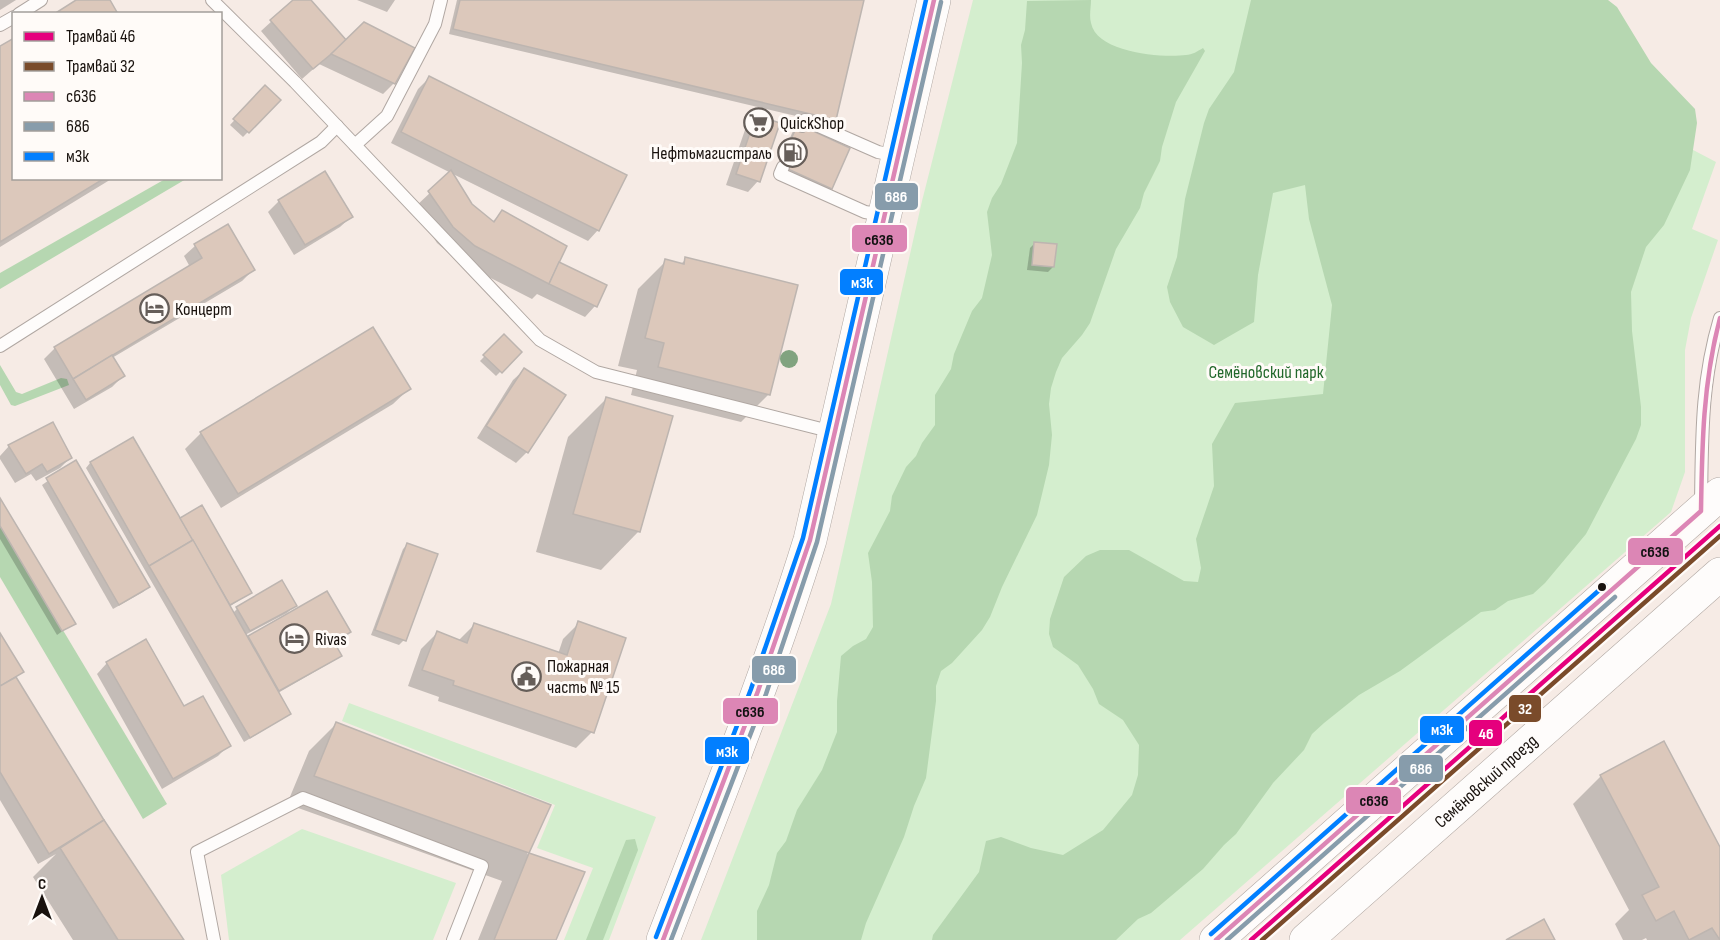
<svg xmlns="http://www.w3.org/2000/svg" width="1720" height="940" viewBox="0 0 1720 940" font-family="'Sofia Sans Condensed',sans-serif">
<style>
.green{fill:#d4eece}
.forest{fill:#b6d7b1}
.shadow{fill:#0003}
.building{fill:#dcc8bb;stroke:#bdb5b0;stroke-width:1.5}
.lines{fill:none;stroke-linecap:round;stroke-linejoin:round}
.lane-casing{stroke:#b0a7a2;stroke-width:14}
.secondary-casing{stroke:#b0a7a2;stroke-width:34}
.lane{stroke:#fefcfb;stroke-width:12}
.secondary{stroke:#fefcfb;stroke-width:33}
.bus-1-casing{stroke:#fffbf8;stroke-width:9}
.bus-2-casing{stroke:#fffbf8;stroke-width:9}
.bus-3-casing{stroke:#fffbf8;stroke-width:9}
.bus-1{stroke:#dc86b5;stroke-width:4.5}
.bus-2{stroke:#879cab;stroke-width:4.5}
.bus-3{stroke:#027fff;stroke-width:4.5}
.tram-1-casing{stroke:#fffbf8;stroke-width:9}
.tram-2-casing{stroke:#fffbf8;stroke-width:9}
.tram-1{stroke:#e5007d;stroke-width:4.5}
.tram-2{stroke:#7a4b2a;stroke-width:4.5}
.tree{fill:#81a37f}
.bus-dot{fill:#19120e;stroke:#fffbf8;stroke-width:2}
.labels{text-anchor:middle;stroke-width:6;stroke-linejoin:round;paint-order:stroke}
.poi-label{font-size:18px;fill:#19120e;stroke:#fffbf8;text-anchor:start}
.park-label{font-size:18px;fill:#22682b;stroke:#fffbf8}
.street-label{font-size:18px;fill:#19120e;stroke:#fffbf8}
.line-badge{stroke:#fffbf8;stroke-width:2}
.badge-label{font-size:16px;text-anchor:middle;font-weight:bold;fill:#fff}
.pale-badge-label{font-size:16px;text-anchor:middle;font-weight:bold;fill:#111}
</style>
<rect width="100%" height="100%" fill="#f6ebe5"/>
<!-- green -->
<g class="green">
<polygon points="973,0 1436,0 1433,13 1716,162 1692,229 1718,240 1691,318 1685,350 1685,472 1671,512 1180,940 701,940 831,604 922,201"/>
<polygon points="349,703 656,817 609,940 564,940 593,868 537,848 555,805 342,721"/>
<polygon points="302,829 456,883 433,940 229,940 221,875"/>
</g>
<!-- forest -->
<g class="forest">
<path d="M1091,0C1091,7 1089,16 1091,23C1097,53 1162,58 1186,55C1192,55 1198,51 1203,48L1205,51L1176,102L1162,147L1160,161L1144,193L1140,208L1116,249L1090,323L1082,335L1062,358L1056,372L1051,388L1049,404L1052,435L1049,465L1037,515L1002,587L990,617L982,630L952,663L941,671L936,686V701L926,778L914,806L904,837L866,923L861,940H757V911L769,885L777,853L786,841L797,810L822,770L837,732V701L841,656L853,646L866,639L873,627L872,582L868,553L890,511L892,496L906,467L916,456L922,443L935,425V395L951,369L954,354L972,311L982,298L992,255L987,212L992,198L1001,184L1017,143L1022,63L1021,45L1025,30L1027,1Z"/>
<polygon points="1251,0 1608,0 1617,7 1651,63 1695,109 1697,123 1690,170 1664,225 1646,247 1631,292 1632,331 1641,407 1641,425 1636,439 1586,534 1545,583 1533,594 1508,601 1495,610 1481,612 1400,671 1359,695 1324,723 1312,734 1304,750 1273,783 1236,834 1224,845 1203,869 1151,913 1138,919 1116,940 932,940 933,935 979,872 986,841 1001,837 1031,848 1063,855 1103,830 1132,795 1138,775 1139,745 1123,720 1099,704 1093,689 1078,665 1053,647 1049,634 1050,619 1064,577 1086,556 1100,550 1129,550 1184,581 1198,582 1201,568 1196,539 1214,486 1212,444 1235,403 1323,394 1332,305 1309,219 1305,185 1273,193 1258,275 1254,322 1214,345 1183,327 1170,302 1167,287 1177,257 1185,199 1204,123 1209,109 1234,72"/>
<polygon points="167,178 186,179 0,289 0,273"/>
<polygon points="0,365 16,392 22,394 61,378 67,379 69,385 15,406 11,405 0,385"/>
<polygon points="0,525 167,804 143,819 0,577"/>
<polygon points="635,839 638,850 603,940 586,940 626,840"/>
</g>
<!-- shadow -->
<g class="shadow">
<polygon points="0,0 16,0 0,10"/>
<polygon points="295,0 309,0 346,43 394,83 383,94 319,64 302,79 261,31"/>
<polygon points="357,0 395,0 387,12"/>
<polygon points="457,0 863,0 835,119 830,124 449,34"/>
<polygon points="0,48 14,178 113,178 0,247"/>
<polygon points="429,78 598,230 588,241 451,173 471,205 492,222 503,212 557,263 595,306 585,317 537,294 532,299 459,262 437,243 414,208 451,173 391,143 418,89"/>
<polygon points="265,87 279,100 243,137 230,125"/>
<polygon points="757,117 758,181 748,192 726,185 746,127"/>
<polygon points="798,126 831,188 826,193 775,171 793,131"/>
<polygon points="279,201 351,217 340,227 294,255 268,212"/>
<polygon points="227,227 253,270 242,281 112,358 123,376 112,387 74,409 44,359 55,348 190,267 184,256 195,246"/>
<polygon points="1035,243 1053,267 1048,272 1027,270 1030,248"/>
<polygon points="686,259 769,394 741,422 631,395 637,370 618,366 638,289 666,261 680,265"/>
<polygon points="504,336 520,352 496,376 480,361"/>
<polygon points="524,370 527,452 516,463 477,438 513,380"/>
<polygon points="409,389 393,404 221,508 185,449 201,433"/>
<polygon points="606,399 639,531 601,570 536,552 568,437"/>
<polygon points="132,439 180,520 250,593 229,607 233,613 237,609 295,605 287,613 245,635 247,638 327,593 349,632 333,643 340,655 335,660 278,693 289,713 284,718 244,742 86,468 90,463"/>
<polygon points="9,446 70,458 60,468 36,481 31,474 15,483 0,459 0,456"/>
<polygon points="75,462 148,587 143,592 113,609 42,485"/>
<polygon points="0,501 74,623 57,635 0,539"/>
<polygon points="408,544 436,555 404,640 399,645 371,635 403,549"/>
<polygon points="579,623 624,639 592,732 576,748 438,701 439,697 408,686 421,649 437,633 458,641 474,625 558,654 563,639"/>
<polygon points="0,636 22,672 15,678 102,821 182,940 73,940 33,877 56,854 38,864 0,800"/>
<polygon points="107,663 184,708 229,745 218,756 162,789 97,674"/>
<polygon points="336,724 549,806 527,854 583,873 555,940 478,940 502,881 287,804 309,751"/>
<polygon points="1601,776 1720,851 1720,940 1647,940 1646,938 1642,940 1623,940 1615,924 1629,910 1573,804"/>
</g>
<!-- building -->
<g class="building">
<polygon points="76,0 110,0 118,14 54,14"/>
<polygon points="293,0 311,0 347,41 313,69 270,20"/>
<polygon points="460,0 864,0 836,120 453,29"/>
<polygon points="364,22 415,48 395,84 331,54"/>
<polygon points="14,38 14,178 105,178 0,242 0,46"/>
<polygon points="429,76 627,175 599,231 401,132"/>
<polygon points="265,85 281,100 249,133 233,119"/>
<polygon points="756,115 780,123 760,182 736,174"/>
<polygon points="798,124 850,148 832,189 779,165"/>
<polygon points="451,170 472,204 494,222 502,210 567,246 549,284 475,246 453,227 428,191"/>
<polygon points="325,171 353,217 305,245 278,200"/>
<polygon points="228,224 255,270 73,379 54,347 202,258 194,244"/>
<polygon points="1034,242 1057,244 1054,267 1032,265"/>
<polygon points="685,257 798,285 770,395 658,367 664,343 645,338 665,259 684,264"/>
<polygon points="559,262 607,285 597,307 549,284"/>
<polygon points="373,327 411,389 238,494 200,432"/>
<polygon points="504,334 522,352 502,373 483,355"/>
<polygon points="112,355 125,376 86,400 73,379"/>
<polygon points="524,368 566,395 528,453 486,426"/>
<polygon points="606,397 673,416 640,532 573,514"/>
<polygon points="53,422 72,458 47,472 42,464 26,474 8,445"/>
<polygon points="133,437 193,540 149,566 90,462"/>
<polygon points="76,460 150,587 119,605 46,478"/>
<polygon points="0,498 76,624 62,631 0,526"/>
<polygon points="202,505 252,593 230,605 180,518"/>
<polygon points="193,540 291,714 250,738 149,566"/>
<polygon points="407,543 438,554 406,641 375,630"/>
<polygon points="282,580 297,606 250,631 236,607"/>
<polygon points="327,591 351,632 334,642 342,656 279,691 248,636"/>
<polygon points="578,621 626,638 594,733 453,685 454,681 422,670 437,631 467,643 474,623 567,655"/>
<polygon points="0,633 24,672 0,686"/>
<polygon points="146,639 184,706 203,696 231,746 173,779 106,662"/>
<polygon points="16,677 104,820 49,854 0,772 0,686"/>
<polygon points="336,722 551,805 529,853 314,776"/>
<polygon points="1664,741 1720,847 1720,940 1712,928 1689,940 1674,911 1656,921 1642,895 1659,887 1600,775"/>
<polygon points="104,820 184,940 118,940 60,848"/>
<polygon points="529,853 585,872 556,940 494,940"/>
<polygon points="1544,919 1555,940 1506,940"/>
</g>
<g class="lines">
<defs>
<g id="lane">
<polyline points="212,0 295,82 540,340 596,372 833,432"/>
<polyline points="19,14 41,0"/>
<polyline points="0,25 14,17"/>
<polyline points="802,126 805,120 878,152 898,156"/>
<polyline points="355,145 387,116 435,24 441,0"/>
<polyline points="783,167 780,174 865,212 883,215"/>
<polyline points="0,346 321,142 337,126"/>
<path d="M1701,504C1702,438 1701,381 1720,318"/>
<polyline points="214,940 197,852 303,798 482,866 453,940"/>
</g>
<g id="secondary">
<path d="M663,940C714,807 768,676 810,540L934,0"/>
<polyline points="1216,940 1720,494"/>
<path id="s1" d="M1306,940L1720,574"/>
</g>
</defs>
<!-- lane casing -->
<use href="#lane" class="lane-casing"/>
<!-- secondary casing -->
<use href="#secondary" class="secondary-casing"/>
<!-- lane -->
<use href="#lane" class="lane"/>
<!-- secondary -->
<use href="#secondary" class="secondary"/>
<defs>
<g id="bus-1">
<polyline points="663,940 758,691 810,540 934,0"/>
<path d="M1216,940L1701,511C1702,445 1703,382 1720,318"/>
</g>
<g id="bus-2">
<polyline points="671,940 766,694 817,542 941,2"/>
<polyline points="1227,940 1615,597"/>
</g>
<g id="bus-3">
<polyline points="1211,934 1605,585"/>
<polyline points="656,937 751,689 803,538 926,0"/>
</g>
</defs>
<!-- bus-1 casing -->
<use href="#bus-1" class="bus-1-casing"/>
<!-- bus-2 casing -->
<use href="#bus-2" class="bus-2-casing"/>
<!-- bus-3 casing -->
<use href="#bus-3" class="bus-3-casing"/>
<!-- bus-1 -->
<use href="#bus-1" class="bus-1"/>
<!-- bus-2 -->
<use href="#bus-2" class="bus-2"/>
<!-- bus-3 -->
<use href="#bus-3" class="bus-3"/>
<defs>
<polyline id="tram-1" points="1251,940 1720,526"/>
<polyline id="tram-2" points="1262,940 1720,536"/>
</defs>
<!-- tram-1 casing -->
<use href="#tram-1" class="tram-1-casing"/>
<!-- tram-2 casing -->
<use href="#tram-2" class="tram-2-casing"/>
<!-- tram-1 -->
<use href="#tram-1" class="tram-1"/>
<!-- tram-2 -->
<use href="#tram-2" class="tram-2"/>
</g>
<!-- trees -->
<circle class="tree" cx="789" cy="359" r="9"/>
<!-- icons -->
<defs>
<symbol id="supermarket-ring" viewBox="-11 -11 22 22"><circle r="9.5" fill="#fffbf8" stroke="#665e59" stroke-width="1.5"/><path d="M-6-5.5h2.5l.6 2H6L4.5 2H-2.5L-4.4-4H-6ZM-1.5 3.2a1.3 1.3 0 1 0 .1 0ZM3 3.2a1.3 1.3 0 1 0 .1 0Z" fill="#665e59"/></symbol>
<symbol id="fuel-ring" viewBox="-11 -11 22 22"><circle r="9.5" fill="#fffbf8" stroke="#665e59" stroke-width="1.5"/><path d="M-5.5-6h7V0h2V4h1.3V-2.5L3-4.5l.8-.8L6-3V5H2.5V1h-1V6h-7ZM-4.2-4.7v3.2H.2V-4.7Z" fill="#665e59"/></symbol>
<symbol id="hotel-ring" viewBox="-11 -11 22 22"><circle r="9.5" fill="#fffbf8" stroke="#665e59" stroke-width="1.5"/><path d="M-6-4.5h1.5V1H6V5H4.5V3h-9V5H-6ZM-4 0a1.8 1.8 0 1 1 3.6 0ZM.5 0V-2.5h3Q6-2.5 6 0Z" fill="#665e59"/></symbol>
<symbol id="civic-ring" viewBox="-11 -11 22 22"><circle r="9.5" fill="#fffbf8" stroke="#665e59" stroke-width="1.5"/><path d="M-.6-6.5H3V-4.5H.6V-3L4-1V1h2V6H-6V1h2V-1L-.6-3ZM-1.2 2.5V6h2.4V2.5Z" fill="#665e59"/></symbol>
</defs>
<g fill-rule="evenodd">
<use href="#supermarket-ring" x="742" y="106" width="33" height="33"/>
<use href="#fuel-ring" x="776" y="136" width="33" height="33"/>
<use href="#hotel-ring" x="138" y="292" width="33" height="33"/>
<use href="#hotel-ring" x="278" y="622" width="33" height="33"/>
<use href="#civic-ring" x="510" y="660" width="33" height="33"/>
</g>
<!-- markers -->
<circle class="bus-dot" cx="1602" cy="587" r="5"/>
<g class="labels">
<!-- poi labels -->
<g class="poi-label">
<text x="780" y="129">QuickShop</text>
<text x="772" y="159" text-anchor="end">Нефтьмагистраль</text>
<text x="175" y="315">Концерт</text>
<text x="315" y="645">Rivas</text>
<text x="547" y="672">Пожарная<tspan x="547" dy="21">часть № 15</tspan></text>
</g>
<!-- park labels -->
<g class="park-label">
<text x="1266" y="378">Семёновский парк</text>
</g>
<!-- street labels -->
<g class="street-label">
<text dy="6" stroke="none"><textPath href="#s1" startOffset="240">Семёновский проезд</textPath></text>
</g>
</g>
<g class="line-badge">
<rect x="874" y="182" width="45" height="29" rx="6" fill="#879cab"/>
<rect x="851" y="224" width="57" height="29" rx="6" fill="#dc86b5"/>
<rect x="839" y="268" width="45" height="28" rx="6" fill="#027fff"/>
<rect x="1627" y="537" width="57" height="29" rx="6" fill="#dc86b5"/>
<rect x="751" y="655" width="46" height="29" rx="6" fill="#879cab"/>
<rect x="1508" y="694" width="34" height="29" rx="6" fill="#7a4b2a"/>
<rect x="722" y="697" width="57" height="28" rx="6" fill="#dc86b5"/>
<rect x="1419" y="715" width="46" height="29" rx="6" fill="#027fff"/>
<rect x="1468" y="719" width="35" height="28" rx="6" fill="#e5007d"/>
<rect x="704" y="736" width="46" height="29" rx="6" fill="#027fff"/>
<rect x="1398" y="754" width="46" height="29" rx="6" fill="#879cab"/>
<rect x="1345" y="786" width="57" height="29" rx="6" fill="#dc86b5"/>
</g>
<g class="badge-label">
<text x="896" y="202">686</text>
<text x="862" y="288">м3к</text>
<text x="774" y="675">686</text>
<text x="1525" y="714">32</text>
<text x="1442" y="735">м3к</text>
<text x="1486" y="739">46</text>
<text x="727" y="757">м3к</text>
<text x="1421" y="774">686</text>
</g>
<g class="pale-badge-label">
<text x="879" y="245">с636</text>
<text x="1655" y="557">с636</text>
<text x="750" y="717">с636</text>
<text x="1374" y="806">с636</text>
</g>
<!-- legend -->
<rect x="12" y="12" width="210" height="168" fill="#fffbf8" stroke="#a39e9a" stroke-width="1.5"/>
<rect x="24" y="32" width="30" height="9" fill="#e5007d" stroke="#a39e9a" stroke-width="1.5"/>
<text x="66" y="42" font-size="18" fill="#19120e">Трамвай 46</text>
<rect x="24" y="62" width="30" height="9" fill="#7a4b2a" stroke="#a39e9a" stroke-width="1.5"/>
<text x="66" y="72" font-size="18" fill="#19120e">Трамвай 32</text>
<rect x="24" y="92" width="30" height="9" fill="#dc86b5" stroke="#a39e9a" stroke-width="1.5"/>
<text x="66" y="102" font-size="18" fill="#19120e">с636</text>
<rect x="24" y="122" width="30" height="9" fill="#879cab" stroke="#a39e9a" stroke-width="1.5"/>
<text x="66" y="132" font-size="18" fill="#19120e">686</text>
<rect x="24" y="152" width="30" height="9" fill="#027fff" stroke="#a39e9a" stroke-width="1.5"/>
<text x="66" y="162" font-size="18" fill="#19120e">м3к</text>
<!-- north arrow -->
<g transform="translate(42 898)" stroke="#fffbf8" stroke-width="4.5" paint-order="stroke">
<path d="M0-4.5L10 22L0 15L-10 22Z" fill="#19120e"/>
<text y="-9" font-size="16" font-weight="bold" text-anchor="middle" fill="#19120e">С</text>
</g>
</svg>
